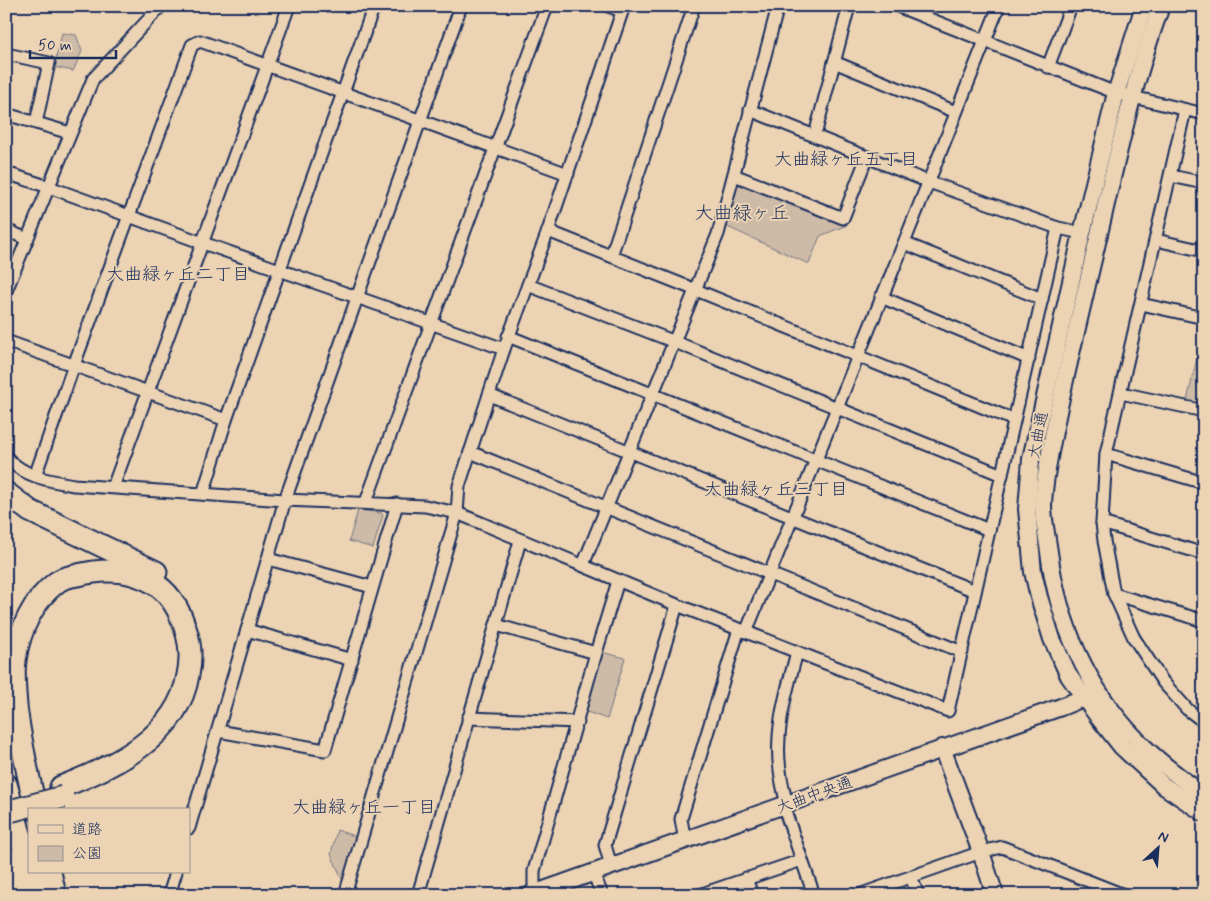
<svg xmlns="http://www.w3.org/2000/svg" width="1210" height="901" viewBox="0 0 1210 901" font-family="Mynerve,'Klee One',sans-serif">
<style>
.green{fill:#cdbba7;stroke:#747582}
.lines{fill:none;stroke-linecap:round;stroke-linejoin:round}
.street-casing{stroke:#1b2f5e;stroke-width:15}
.secondary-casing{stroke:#1b2f5e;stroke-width:20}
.highway-casing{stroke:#1b2f5e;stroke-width:25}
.street{stroke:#ebd3b3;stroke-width:11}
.secondary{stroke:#ebd3b3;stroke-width:16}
.highway{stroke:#ebd3b3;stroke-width:21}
.highway-bridge-casing{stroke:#1b2f5e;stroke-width:25;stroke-linecap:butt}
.highway-bridge{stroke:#ebd3b3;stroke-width:21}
.labels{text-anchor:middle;stroke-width:4;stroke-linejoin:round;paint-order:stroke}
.street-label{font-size:16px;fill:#1b2f5e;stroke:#ebd3b3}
.neighbourhood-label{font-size:18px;fill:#1b2f5e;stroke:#ebd3b3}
.quarter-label{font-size:19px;fill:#1b2f5e;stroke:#ebd3b3}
</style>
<rect width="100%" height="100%" fill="#ebd3b3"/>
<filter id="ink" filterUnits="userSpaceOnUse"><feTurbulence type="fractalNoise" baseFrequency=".02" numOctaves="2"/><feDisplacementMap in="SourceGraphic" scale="10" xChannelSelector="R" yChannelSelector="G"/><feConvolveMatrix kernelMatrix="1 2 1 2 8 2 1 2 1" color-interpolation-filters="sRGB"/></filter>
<g filter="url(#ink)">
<!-- green -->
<g class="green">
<polygon points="62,33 76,35 82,51 73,71 54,67"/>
<polygon points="734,175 847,225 820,236 809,264 721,224"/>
<polygon points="1204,329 1204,409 1186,405"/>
<polygon points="358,510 381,513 383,515 373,548 349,541"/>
<polygon points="601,652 625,658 607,719 584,711"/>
<polygon points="337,830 357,837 343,881 331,854"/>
</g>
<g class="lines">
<defs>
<g id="street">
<polyline points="608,6 622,11"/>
<polyline points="897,6 1116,93 1204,114"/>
<polyline points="6,54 49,63 36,123"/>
<polyline points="834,62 956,112"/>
<polyline points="1048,67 1071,6"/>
<polyline points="750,110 929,182 1058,228 1082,233"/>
<polyline points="1185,110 1106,454 1102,523 1104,541 1114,594 1134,638 1163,682 1187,709 1204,722"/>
<polyline points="6,114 70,133"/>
<polyline points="815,135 849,6"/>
<polyline points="6,173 49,187 203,243 504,349"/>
<polyline points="734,175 843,218 867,157"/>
<polyline points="1171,176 1204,183"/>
<polyline points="6,230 27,239"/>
<polyline points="548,231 696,290 1014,420"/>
<polyline points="1156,240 1204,251"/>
<polyline points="904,243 1042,299"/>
<polyline points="611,256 694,6"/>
<polyline points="528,285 675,342 1002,475"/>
<polyline points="6,291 93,79 161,6"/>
<polyline points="881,297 1029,359"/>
<polyline points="1141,304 1204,318"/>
<polyline points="508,336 989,530"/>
<polyline points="6,341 226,420"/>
<polyline points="1121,393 1204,411"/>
<polyline points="489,395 975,591"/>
<polyline points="470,452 962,652"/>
<polyline points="1106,454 1204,483"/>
<path d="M6,457C24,477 50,481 74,485L285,500L425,506L457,513L677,605L948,711L1058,228"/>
<polyline points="35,476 74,365 192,45 200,41 568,174"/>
<polyline points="113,487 289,6"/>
<polyline points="203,494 226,420 374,6"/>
<polyline points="366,502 547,6"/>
<polyline points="1102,523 1204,554"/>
<polyline points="268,559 372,587"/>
<polyline points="583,565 718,234 778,6"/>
<polyline points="1114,594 1204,621"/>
<polyline points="496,625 596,653"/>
<polyline points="247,630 352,660"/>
<polyline points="746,632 904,243 999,6"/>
<polyline points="468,718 578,722"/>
<polyline points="218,731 325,750 397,504"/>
<path d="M787,804C784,793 781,781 780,770C774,730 787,690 797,652"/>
<polyline points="783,805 814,895"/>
<polyline points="189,828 285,500 461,6"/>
<polyline points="685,841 681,819 739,629"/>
<polyline points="611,866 605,845 677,605"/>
<polyline points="593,872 602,895"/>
<polyline points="911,877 918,895"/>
<polyline points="746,878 752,895"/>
<polyline points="534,894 534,871 596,653 618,581"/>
<polyline points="169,895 176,872"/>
<polyline points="345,895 457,513 459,486 504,349 548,231 624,6"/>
<polyline points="418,895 520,541"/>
<polyline points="699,895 802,860"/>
<polyline points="859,895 981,852 1002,847 1124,895"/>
</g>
<g id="secondary">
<polyline points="1144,6 1116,93 1082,233 1031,459 1027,509 1033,572 1039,597 1052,639 1069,676 1099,718 1122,747 1164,786 1204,813"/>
<path d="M1161,6C1130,91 1112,180 1091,268C1080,315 1069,361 1059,407C1053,437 1044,475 1043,505C1043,520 1047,537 1049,552C1058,622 1087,689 1137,740C1157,761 1180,778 1204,795"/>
<polyline points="942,748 981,852 995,895"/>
<polyline points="530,895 1061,707 1083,698 1092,692"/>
</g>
<g id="highway">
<polyline points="6,493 30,511 156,572"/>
<polyline points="6,784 29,866"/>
<path d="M36,810C28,775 20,741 16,706C15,691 13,675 15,660C19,631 33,600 57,582C62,578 72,576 78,575C106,568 134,569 158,586C173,597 182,616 187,634C191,648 191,661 188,675C178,737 113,767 61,787"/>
<polyline points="6,857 17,895"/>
<polyline points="31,872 37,895"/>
<polyline points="50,872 55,895"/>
</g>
</defs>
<!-- street casing -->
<use href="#street" class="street-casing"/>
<!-- secondary casing -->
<use href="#secondary" class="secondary-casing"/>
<!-- highway casing -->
<use href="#highway" class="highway-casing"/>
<!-- street -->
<use href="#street" class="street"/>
<!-- secondary -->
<use href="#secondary" class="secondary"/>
<!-- highway -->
<use href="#highway" class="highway"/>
<defs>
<polyline id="highway-bridge" points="6,812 63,797"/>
</defs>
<!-- highway-bridge casing -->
<use href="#highway-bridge" class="highway-bridge-casing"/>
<!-- highway-bridge -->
<use href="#highway-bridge" class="highway-bridge"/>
</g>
</g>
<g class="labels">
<!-- street labels -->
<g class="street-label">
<text transform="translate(1037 435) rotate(-79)" y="6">大曲通</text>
<text transform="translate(814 794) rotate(-20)" y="6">大曲中央通</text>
</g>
<!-- neighbourhood labels -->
<g class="neighbourhood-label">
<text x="846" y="165">大曲緑ヶ丘五丁目</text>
<text x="178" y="280">大曲緑ヶ丘二丁目</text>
<text x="776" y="495">大曲緑ヶ丘三丁目</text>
<text x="364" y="813">大曲緑ヶ丘一丁目</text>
</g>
<!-- quarter labels -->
<g class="quarter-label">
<text x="742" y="219">大曲緑ヶ丘</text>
</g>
</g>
<!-- margin -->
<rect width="1210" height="901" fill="none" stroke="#ebd3b3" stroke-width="25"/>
<rect x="12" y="12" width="1185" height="876" fill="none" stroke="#1b2f5e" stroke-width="2" filter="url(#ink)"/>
<!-- legend -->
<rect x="28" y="808" width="162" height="65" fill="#ebd3b3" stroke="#989191"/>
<rect x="38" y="825" width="25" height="8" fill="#ebd3b3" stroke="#989191"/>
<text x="72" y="834" font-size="15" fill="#1b2f5e">道路</text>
<rect x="38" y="846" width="25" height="15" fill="#cdbba7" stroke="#989191"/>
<text x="72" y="858" font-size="15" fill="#1b2f5e">公園</text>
<!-- north arrow -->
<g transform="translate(1158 848) rotate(26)" stroke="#ebd3b3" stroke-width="4" paint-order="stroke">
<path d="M0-4L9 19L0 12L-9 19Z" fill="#1b2f5e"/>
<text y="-8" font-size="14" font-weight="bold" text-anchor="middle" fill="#1b2f5e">N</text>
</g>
<!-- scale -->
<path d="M30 50v8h86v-8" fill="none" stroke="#1b2f5e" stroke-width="2.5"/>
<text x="38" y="50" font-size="15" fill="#1b2f5e" stroke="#ebd3b3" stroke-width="4" paint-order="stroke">50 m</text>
</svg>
